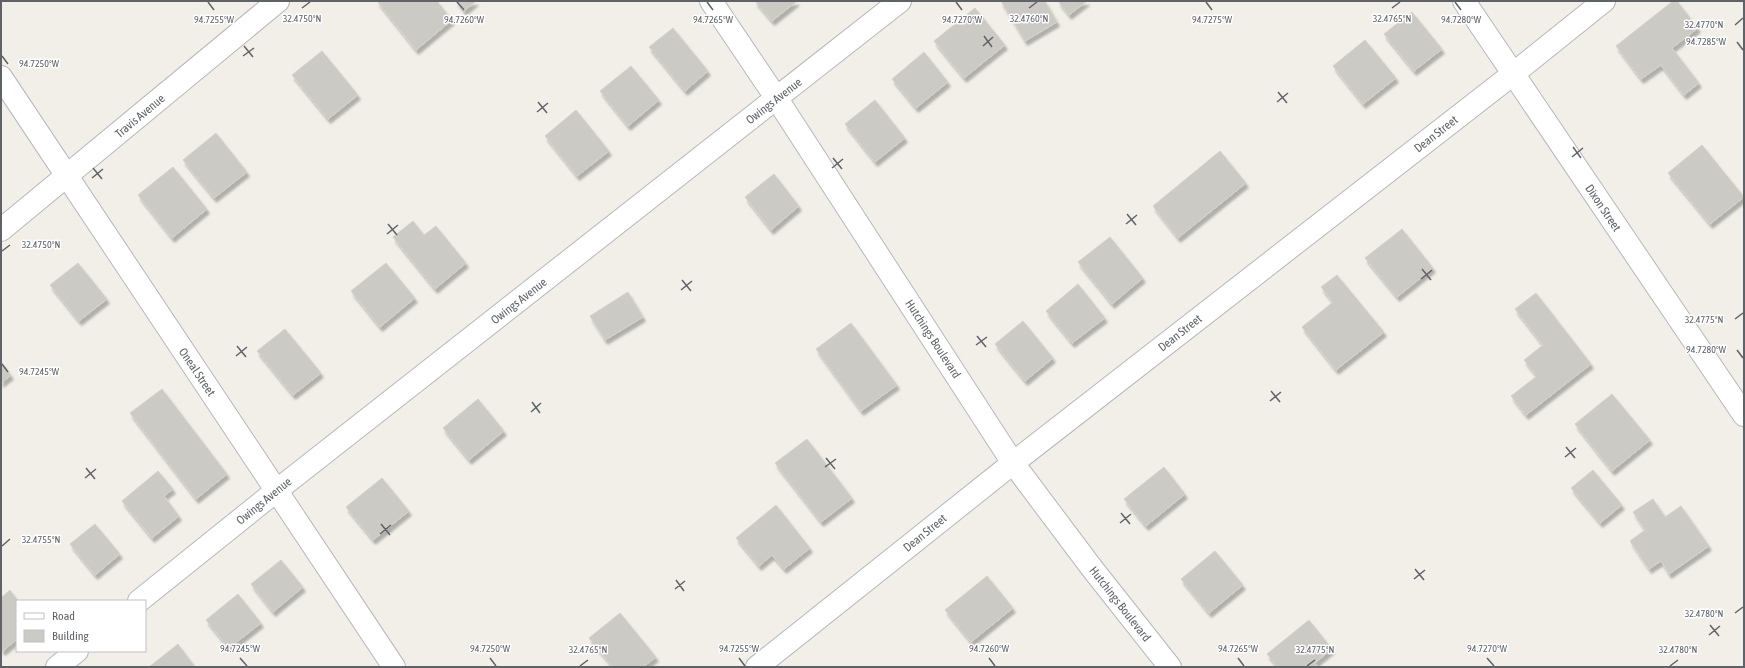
<svg xmlns="http://www.w3.org/2000/svg" width="1745" height="668" viewBox="0 0 1745 668" font-family="'Asap Condensed',sans-serif">
<style>
.building{fill:#cccac5;stroke:#d6d1c6;filter:url(#shadow)}
.lines{fill:none;stroke-linecap:round;stroke-linejoin:round}
.minor-casing{stroke:#b5b8bc;stroke-width:24}
.minor{stroke:#fff;stroke-width:22}
.ticks{fill:none;stroke:#5f6368;stroke-width:1.5}
.labels{text-anchor:middle;stroke-width:3;stroke-linejoin:round;paint-order:stroke}
.street-label{font-size:12px;fill:#5f6368;stroke:#fff}
.ticks-label{font-size:10px;text-anchor:middle;fill:#5f6368;stroke:#fff;stroke-width:3;stroke-linejoin:round;paint-order:stroke}
</style>
<defs>
<filter id="shadow"><feDropShadow dx="2.5" dy="4.5" stdDeviation="1" flood-color="#0004"/></filter>
</defs>
<rect width="100%" height="100%" fill="#f1efe8"/>
<!-- building -->
<g class="building">
<polygon points="377,1 437,1 452,20 416,50"/>
<polygon points="456,1 476,1 464,11"/>
<polygon points="755,1 797,1 772,21"/>
<polygon points="1001,1 1045,1 1057,22 1025,41"/>
<polygon points="1058,1 1087,1 1069,15"/>
<polygon points="1673,1 1677,1 1698,28 1672,48 1699,83 1684,95 1661,65 1641,79 1616,46"/>
<polygon points="975,8 1005,45 964,78 934,41"/>
<polygon points="1412,12 1442,49 1414,71 1384,34"/>
<polygon points="673,28 708,71 685,91 649,47"/>
<polygon points="1365,40 1396,78 1363,104 1333,66"/>
<polygon points="322,51 358,95 328,119 292,75"/>
<polygon points="924,52 948,82 916,108 892,79"/>
<polygon points="631,66 659,100 628,126 600,91"/>
<polygon points="875,100 905,138 875,162 845,124"/>
<polygon points="576,110 609,151 577,176 545,136"/>
<polygon points="216,133 247,172 214,198 183,160"/>
<polygon points="1702,145 1744,197 1710,224 1668,173"/>
<polygon points="1220,151 1246,183 1178,238 1153,206"/>
<polygon points="173,167 207,209 172,238 138,195"/>
<polygon points="774,174 799,206 771,230 745,197"/>
<polygon points="413,221 424,235 436,226 466,263 435,289 393,237"/>
<polygon points="1402,229 1433,268 1397,297 1365,258"/>
<polygon points="1110,237 1143,278 1112,304 1078,262"/>
<polygon points="78,263 107,299 79,321 50,285"/>
<polygon points="386,263 415,298 380,327 351,291"/>
<polygon points="1337,275 1384,332 1336,370 1302,327 1333,302 1321,287"/>
<polygon points="1078,284 1105,318 1072,343 1046,311"/>
<polygon points="628,292 643,317 605,340 590,316"/>
<polygon points="1536,293 1591,364 1526,415 1511,396 1537,376 1524,360 1543,345 1515,309"/>
<polygon points="1023,321 1053,358 1025,381 995,344"/>
<polygon points="851,323 897,385 861,411 816,349"/>
<polygon points="285,329 321,373 293,395 257,351"/>
<polygon points="1,362 11,375 1,383"/>
<polygon points="162,389 227,474 196,499 130,413"/>
<polygon points="1612,394 1650,440 1612,471 1575,424"/>
<polygon points="478,399 504,431 469,460 443,428"/>
<polygon points="807,439 852,498 821,522 775,463"/>
<polygon points="1164,467 1185,494 1146,526 1124,499"/>
<polygon points="1593,470 1622,505 1600,523 1571,488"/>
<polygon points="158,471 173,489 164,496 179,516 152,538 122,501"/>
<polygon points="382,478 409,511 373,540 346,507"/>
<polygon points="1653,499 1665,517 1681,506 1709,546 1669,574 1661,561 1649,569 1630,541 1645,530 1633,512"/>
<polygon points="776,505 810,548 784,569 772,555 759,566 736,538"/>
<polygon points="95,524 120,554 95,575 70,544"/>
<polygon points="1215,551 1243,585 1209,613 1181,579"/>
<polygon points="281,560 303,587 273,612 251,584"/>
<polygon points="987,576 1013,608 971,642 945,610"/>
<polygon points="10,590 18,601 17,601 17,639 3,651 1,649 1,598"/>
<polygon points="238,594 261,623 229,648 206,620"/>
<polygon points="620,613 656,657 643,667 613,667 589,638"/>
<polygon points="1309,620 1332,649 1315,663 1319,667 1278,667 1267,654"/>
<polygon points="178,644 195,667 149,667"/>
</g>
<g class="lines">
<defs>
<g id="minor">
<polyline points="711,1 777,99 1013,463 1091,567 1170,667"/>
<polyline points="1464,1 1744,415"/>
<polyline points="1,77 394,667"/>
<polyline points="1,230 278,1"/>
<polyline points="139,601 276,491 900,1"/>
<polyline points="57,667 77,651"/>
<polyline points="757,667 1013,463 1513,74 1604,1"/>
</g>
</defs>
<!-- minor casing -->
<use href="#minor" class="minor-casing"/>
<!-- minor -->
<use href="#minor" class="minor"/>
</g>
<!-- ticks -->
<path class="ticks" d="M208,2L214,10M457,2L464,10M707,2L713,10M956,2L962,10M1206,2L1212,10M1455,2L1461,10M302,8L310,2M1029,8L1037,2M1392,8L1400,2M1735,25L1743,18M984,36L992,47M1737,42L1743,50M244,46L253,57M983,46L993,37M2,56L8,64M243,56L254,48M1278,92L1287,103M538,102L547,113M1277,102L1288,93M537,112L548,103M1573,147L1581,158M1572,157L1583,148M833,158L842,169M93,168L102,179M832,168L843,159M92,178L103,169M1127,214L1136,225M388,224L397,235M1126,224L1137,215M387,234L398,225M2,251L10,245M1422,269L1431,280M1421,279L1432,270M682,280L691,291M681,290L692,281M1735,319L1743,313M977,336L986,347M976,345L987,337M237,346L246,357M1737,350L1743,358M236,356L247,347M2,364L8,372M1271,391L1280,402M1270,401L1281,392M532,402L540,413M531,412L541,403M1566,447L1575,458M1565,457L1576,448M826,458L835,469M825,467L836,459M86,468L95,479M85,478L96,469M1121,513L1130,524M1120,523L1131,514M381,524L390,535M380,534L391,525M2,546L10,539M1415,569L1424,580M1414,579L1425,570M676,580L684,591M675,589L685,581M1735,613L1743,607M1710,625L1719,636M1709,635L1720,626M240,658L247,666M490,658L496,666M739,658L745,666M989,658L995,666M1238,658L1244,666M1487,658L1494,666M580,666L588,660M1307,666L1315,660M1670,666L1678,660"/>
<g class="labels">
<!-- street labels -->
<g class="street-label">
<text transform="translate(774 101) rotate(-38)" y="4">Owings Avenue</text>
<text transform="translate(140 116) rotate(-40)" y="4">Travis Avenue</text>
<text transform="translate(1436 134) rotate(-38)" y="4">Dean Street</text>
<text transform="translate(1603 208) rotate(56)" y="4">Dixon Street</text>
<text transform="translate(519 301) rotate(-38)" y="4">Owings Avenue</text>
<text transform="translate(1180 333) rotate(-38)" y="4">Dean Street</text>
<text transform="translate(933 339) rotate(57)" y="4">Hutchings Boulevard</text>
<text transform="translate(197 372) rotate(56)" y="4">Oneal Street</text>
<text transform="translate(264 501) rotate(-39)" y="4">Owings Avenue</text>
<text transform="translate(925 533) rotate(-39)" y="4">Dean Street</text>
<text transform="translate(1120 604) rotate(52)" y="4">Hutchings Boulevard</text>
</g>
</g>
<g class="ticks-label">
<text x="302" y="22">32.4750°N</text>
<text x="1029" y="22">32.4760°N</text>
<text x="1392" y="22">32.4765°N</text>
<text x="713" y="23">94.7265°W</text>
<text x="962" y="23">94.7270°W</text>
<text x="214" y="23">94.7255°W</text>
<text x="464" y="23">94.7260°W</text>
<text x="1212" y="23">94.7275°W</text>
<text x="1461" y="23">94.7280°W</text>
<text x="1704" y="28">32.4770°N</text>
<text x="1706" y="45">94.7285°W</text>
<text x="39" y="67">94.7250°W</text>
<text x="41" y="248">32.4750°N</text>
<text x="1704" y="323">32.4775°N</text>
<text x="1706" y="353">94.7280°W</text>
<text x="39" y="375">94.7245°W</text>
<text x="41" y="543">32.4755°N</text>
<text x="1704" y="617">32.4780°N</text>
<text x="240" y="652">94.7245°W</text>
<text x="490" y="652">94.7250°W</text>
<text x="739" y="652">94.7255°W</text>
<text x="989" y="652">94.7260°W</text>
<text x="1238" y="652">94.7265°W</text>
<text x="1487" y="652">94.7270°W</text>
<text x="588" y="653">32.4765°N</text>
<text x="1315" y="653">32.4775°N</text>
<text x="1678" y="653">32.4780°N</text>
</g>
<!-- border -->
<rect width="1745" height="668" fill="none" stroke="#5f6368" stroke-width="4"/>
<!-- legend -->
<rect x="16" y="600" width="130" height="52" fill="#ffffff" stroke="#bfc1c3"/>
<rect x="24" y="613" width="20" height="6" fill="#ffffff" stroke="#bfc1c3"/>
<text x="52" y="620" font-size="12" fill="#5f6368">Road</text>
<rect x="24" y="630" width="20" height="12" fill="#cccac5" stroke="#bfc1c3"/>
<text x="52" y="640" font-size="12" fill="#5f6368">Building</text>
</svg>
